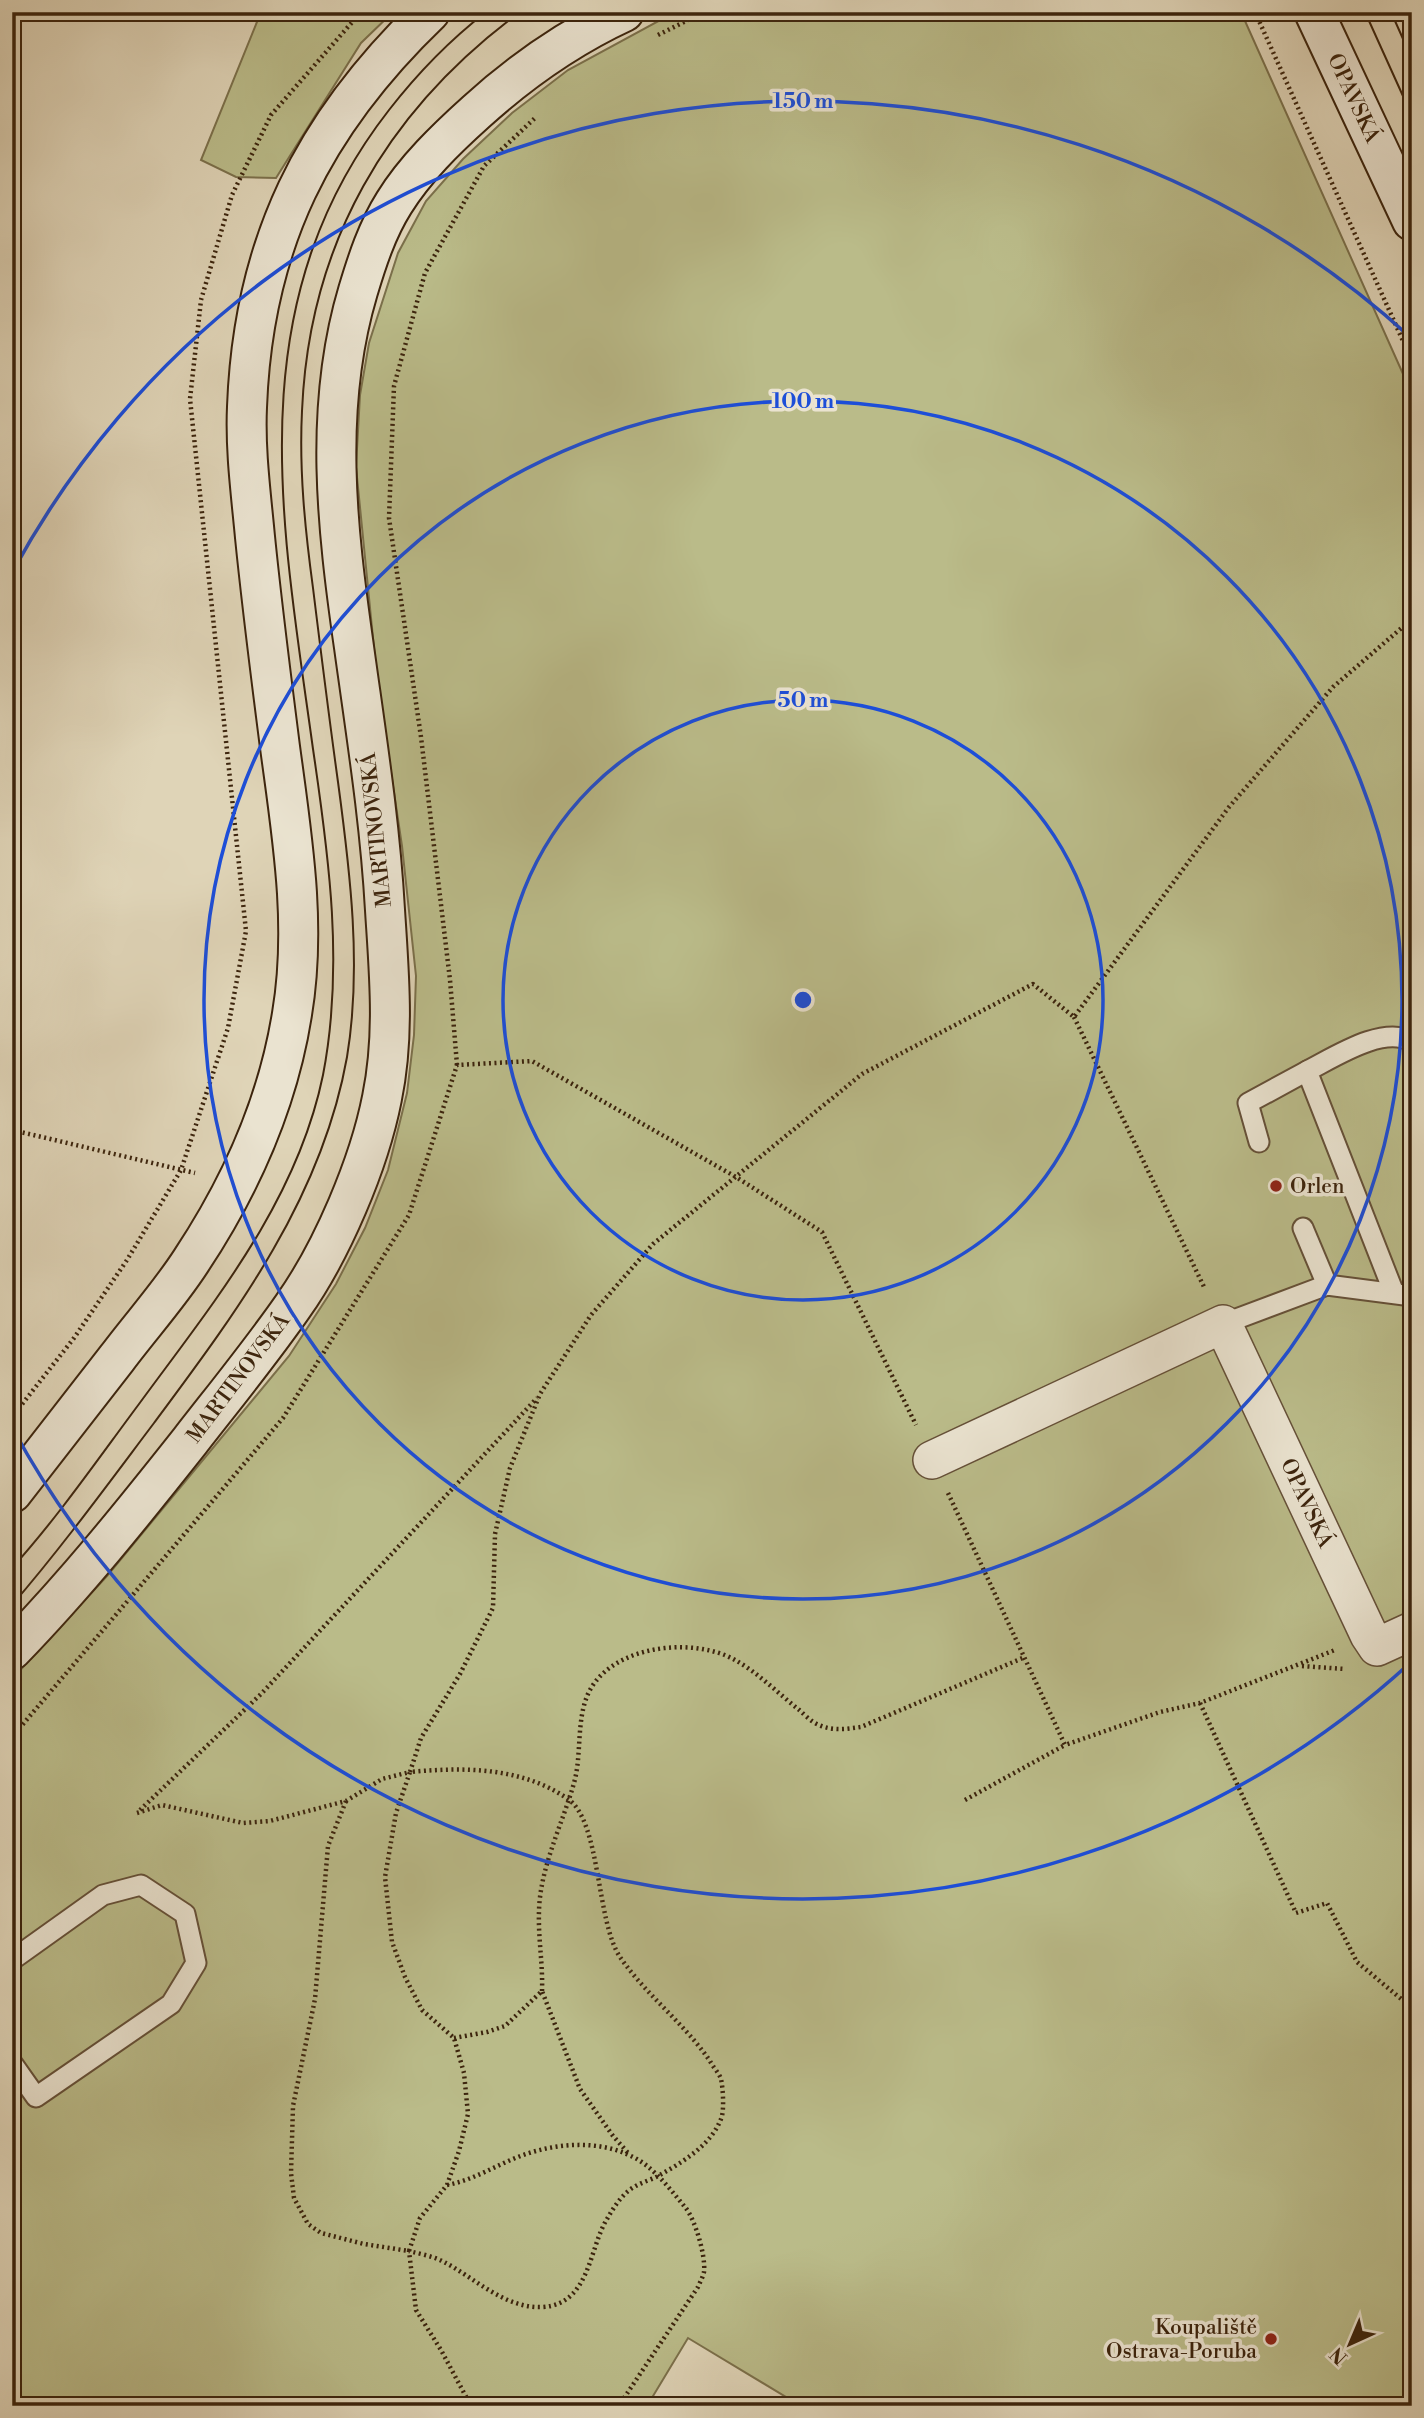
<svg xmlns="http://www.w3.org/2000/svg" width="1424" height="2418" viewBox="0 0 1424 2418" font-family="'Libre Bodoni',serif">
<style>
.green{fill:#babb89;stroke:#7b704b;stroke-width:2}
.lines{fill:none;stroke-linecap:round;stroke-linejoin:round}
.lane-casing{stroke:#655038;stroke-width:23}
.street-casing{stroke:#655038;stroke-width:40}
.secondary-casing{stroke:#3c240d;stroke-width:42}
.path{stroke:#3c240d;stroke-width:4.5;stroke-dasharray:2 3.5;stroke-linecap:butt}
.lane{stroke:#eae3d0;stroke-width:19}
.street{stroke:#eae3d0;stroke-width:37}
.secondary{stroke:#eae3d0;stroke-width:38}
.tram{stroke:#3c240d;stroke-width:2}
.ring{fill:none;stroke:#1d4ed8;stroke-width:3.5}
.poi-dot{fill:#8f2418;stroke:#eae3d0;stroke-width:2.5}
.labels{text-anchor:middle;stroke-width:7;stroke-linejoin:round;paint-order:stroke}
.street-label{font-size:21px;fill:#3c240d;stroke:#eae3d0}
.poi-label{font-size:21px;fill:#3c240d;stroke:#eae3d0;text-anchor:start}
.centre{fill:#1d4ed8;stroke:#eae3d0;stroke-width:3.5}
.ring-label{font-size:21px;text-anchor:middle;font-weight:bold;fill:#1d4ed8;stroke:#eae3d0;stroke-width:7;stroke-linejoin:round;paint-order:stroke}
</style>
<rect width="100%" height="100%" fill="#dfd4b7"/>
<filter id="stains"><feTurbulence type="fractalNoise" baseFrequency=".00286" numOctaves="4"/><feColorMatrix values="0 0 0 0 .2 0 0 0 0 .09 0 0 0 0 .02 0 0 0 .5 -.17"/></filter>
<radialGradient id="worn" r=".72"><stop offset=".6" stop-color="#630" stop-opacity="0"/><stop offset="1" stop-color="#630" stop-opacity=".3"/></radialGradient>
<!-- green -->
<g class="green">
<polygon points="261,12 393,12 361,43 276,178 236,177 201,160"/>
<polygon points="675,12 1241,12 1412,394 1412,2406 801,2406 688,2338 647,2406 296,2406 292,2402 290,2406 12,2406 12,1679 107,1576 289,1356 336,1284 365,1228 388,1170 407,1093 414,1035 416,976 402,846 377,678 356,467 360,395 369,343 398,253 426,201 463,159 512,113 568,70"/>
</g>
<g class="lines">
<defs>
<g id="lane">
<polyline points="1259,1142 1248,1103 1307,1071"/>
<polyline points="1303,1228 1327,1285"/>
<path d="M1394,1293L1307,1071C1333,1058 1384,1024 1412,1042"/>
<polyline points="1223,1324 1327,1285 1412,1296"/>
<polyline points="12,1960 103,1895 141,1885 185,1914 196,1963 171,2004 36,2097 12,2063"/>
</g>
<polyline id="street" points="932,1460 1223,1324 1369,1635 1377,1647 1412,1631"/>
<g id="secondary">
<polyline points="1314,12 1412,221"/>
<path d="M12,1493C47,1448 82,1403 117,1358C141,1326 169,1295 191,1261C240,1187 278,1102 292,1014C307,925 292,836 280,747C271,677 262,607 255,537C251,494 245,450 247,407C253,244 313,124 430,12"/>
<path d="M12,1650C76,1584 133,1513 190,1441C225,1396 261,1352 293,1306C332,1251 369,1164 382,1098C395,1035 389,973 385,910C380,821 366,734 354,647C337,528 323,408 358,291C367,261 377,230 394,203C415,169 446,139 476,112C520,72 570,37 624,12"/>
</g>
</defs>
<!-- lane casing -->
<use href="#lane" class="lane-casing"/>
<!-- street casing -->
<use href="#street" class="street-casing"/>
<!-- secondary casing -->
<use href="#secondary" class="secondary-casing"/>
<!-- path -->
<g class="path">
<polyline points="1255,12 1412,361"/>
<polyline points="658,35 704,12"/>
<polyline points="1074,1017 1205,1289"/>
<polyline points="457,1065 450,980 421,737 389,518 394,386 425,273 484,166 535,118"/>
<polyline points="12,1130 195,1173"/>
<polyline points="12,1417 74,1338 127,1260 181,1170 228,1028 246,931 190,399 201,300 232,195 271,115 361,12"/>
<polyline points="948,1493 1065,1745 1160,1712 1200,1703 1335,1650"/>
<polyline points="1302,1666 1345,1669"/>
<polyline points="1200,1703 1296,1913 1327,1903 1357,1962 1412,2008"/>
<polyline points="12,1737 283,1418 409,1215 457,1065 532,1061 736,1177 822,1232 916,1425"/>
<polyline points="965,1800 1065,1745"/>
<path d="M346,1801L328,1846L315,1999L293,2106L291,2173L294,2198L308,2224L321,2233L364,2244L409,2251L420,2218L447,2185L459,2151L468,2114L464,2073L454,2038L422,2010L405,1977L392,1942L385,1877L396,1813L410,1772C464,1767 522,1767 568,1799C601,1822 596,1921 620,1957C646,1995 684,2023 710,2061C713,2067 719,2073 721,2079C723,2088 724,2107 722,2116C713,2144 683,2162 658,2176C651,2180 642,2182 634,2187C622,2194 614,2207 607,2219C589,2248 590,2304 543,2307C505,2309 475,2278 444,2262C433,2256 420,2254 409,2251L416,2310L441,2350L471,2406"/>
<polyline points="140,1810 261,1694 537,1398"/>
<polyline points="137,1813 162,1805 243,1823 270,1821 346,1801 382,1779 410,1772 421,1738 460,1674 493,1608 495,1534 510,1468 540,1394 591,1315 653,1244 862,1074 1033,984 1074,1017 1229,807 1333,687 1412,619"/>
<path d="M542,1991C543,1964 538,1938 539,1911C540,1868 562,1825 574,1783C582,1755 576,1721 588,1694C610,1645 693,1636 735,1660C757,1672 778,1693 798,1709C804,1714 811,1722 819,1725C832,1731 847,1729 861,1727L1025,1657"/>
<polyline points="454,2038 487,2032 505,2026 542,1991 580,2089 613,2136 630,2155"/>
<path d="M447,2185C475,2180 499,2163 526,2154C559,2143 598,2140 631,2156C653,2166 669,2188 685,2207C695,2219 706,2256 704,2272C703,2277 700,2282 698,2287L624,2398L613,2406"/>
</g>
<!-- lane -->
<use href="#lane" class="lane"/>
<!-- street -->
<use href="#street" class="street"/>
<!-- secondary -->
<use href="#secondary" class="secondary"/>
<!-- tram -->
<g class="tram">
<polyline points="1365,12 1412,116"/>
<polyline points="1391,12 1412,59"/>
<path d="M12,1568C58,1517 98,1459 139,1404C213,1303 297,1202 323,1075C344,967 329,857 313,749C282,523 237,305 389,110C417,74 450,40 486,12"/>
<path d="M12,1605C62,1547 108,1484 154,1423C238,1310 322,1198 347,1057C362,967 350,871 338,782C329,717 321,653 313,588C305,529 299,470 302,411C309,244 386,111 520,12"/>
</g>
</g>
<!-- distance rings -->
<g class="ring">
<circle cx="803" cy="1000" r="300"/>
<circle cx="803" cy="1000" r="599"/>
<path d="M1410 1663A899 899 0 0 1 13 1429M13 571A899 899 0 0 1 1410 337"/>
</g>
<!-- markers -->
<g class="poi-dot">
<circle cx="1276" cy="1186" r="7"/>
<circle cx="1271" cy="2339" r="7"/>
</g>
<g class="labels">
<!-- street labels -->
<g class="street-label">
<text transform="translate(1354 98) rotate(65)" y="7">OPAVSKÁ</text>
<text transform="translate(376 830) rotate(-96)" y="7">MARTINOVSKÁ</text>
<text transform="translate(238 1378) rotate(-53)" y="7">MARTINOVSKÁ</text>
<text transform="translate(1307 1503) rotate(65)" y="7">OPAVSKÁ</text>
</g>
<!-- poi labels -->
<g class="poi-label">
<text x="1290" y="1193">Orlen</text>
<text x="1257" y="2334" text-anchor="end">Koupaliště<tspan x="1257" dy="24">Ostrava-Poruba</tspan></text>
</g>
</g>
<circle cx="803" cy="1000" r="10" class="centre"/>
<g class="ring-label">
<text x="803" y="108">150 m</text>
<text x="803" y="408">100 m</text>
<text x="803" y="707">50 m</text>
</g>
<!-- margin -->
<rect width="1424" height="2418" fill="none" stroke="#dfd4b7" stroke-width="42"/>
<rect x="14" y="14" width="1396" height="2390" fill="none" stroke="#3c240d" stroke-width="3.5"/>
<rect x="21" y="21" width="1382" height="2376" fill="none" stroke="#3c240d" stroke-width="2"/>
<!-- north arrow -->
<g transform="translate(1350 2344) rotate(224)" stroke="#eae3d0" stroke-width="5" paint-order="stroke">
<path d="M0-5L12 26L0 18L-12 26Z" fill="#3c240d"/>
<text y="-10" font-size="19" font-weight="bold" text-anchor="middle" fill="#3c240d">N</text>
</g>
<rect width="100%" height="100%" filter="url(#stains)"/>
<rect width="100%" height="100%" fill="url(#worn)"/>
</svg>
